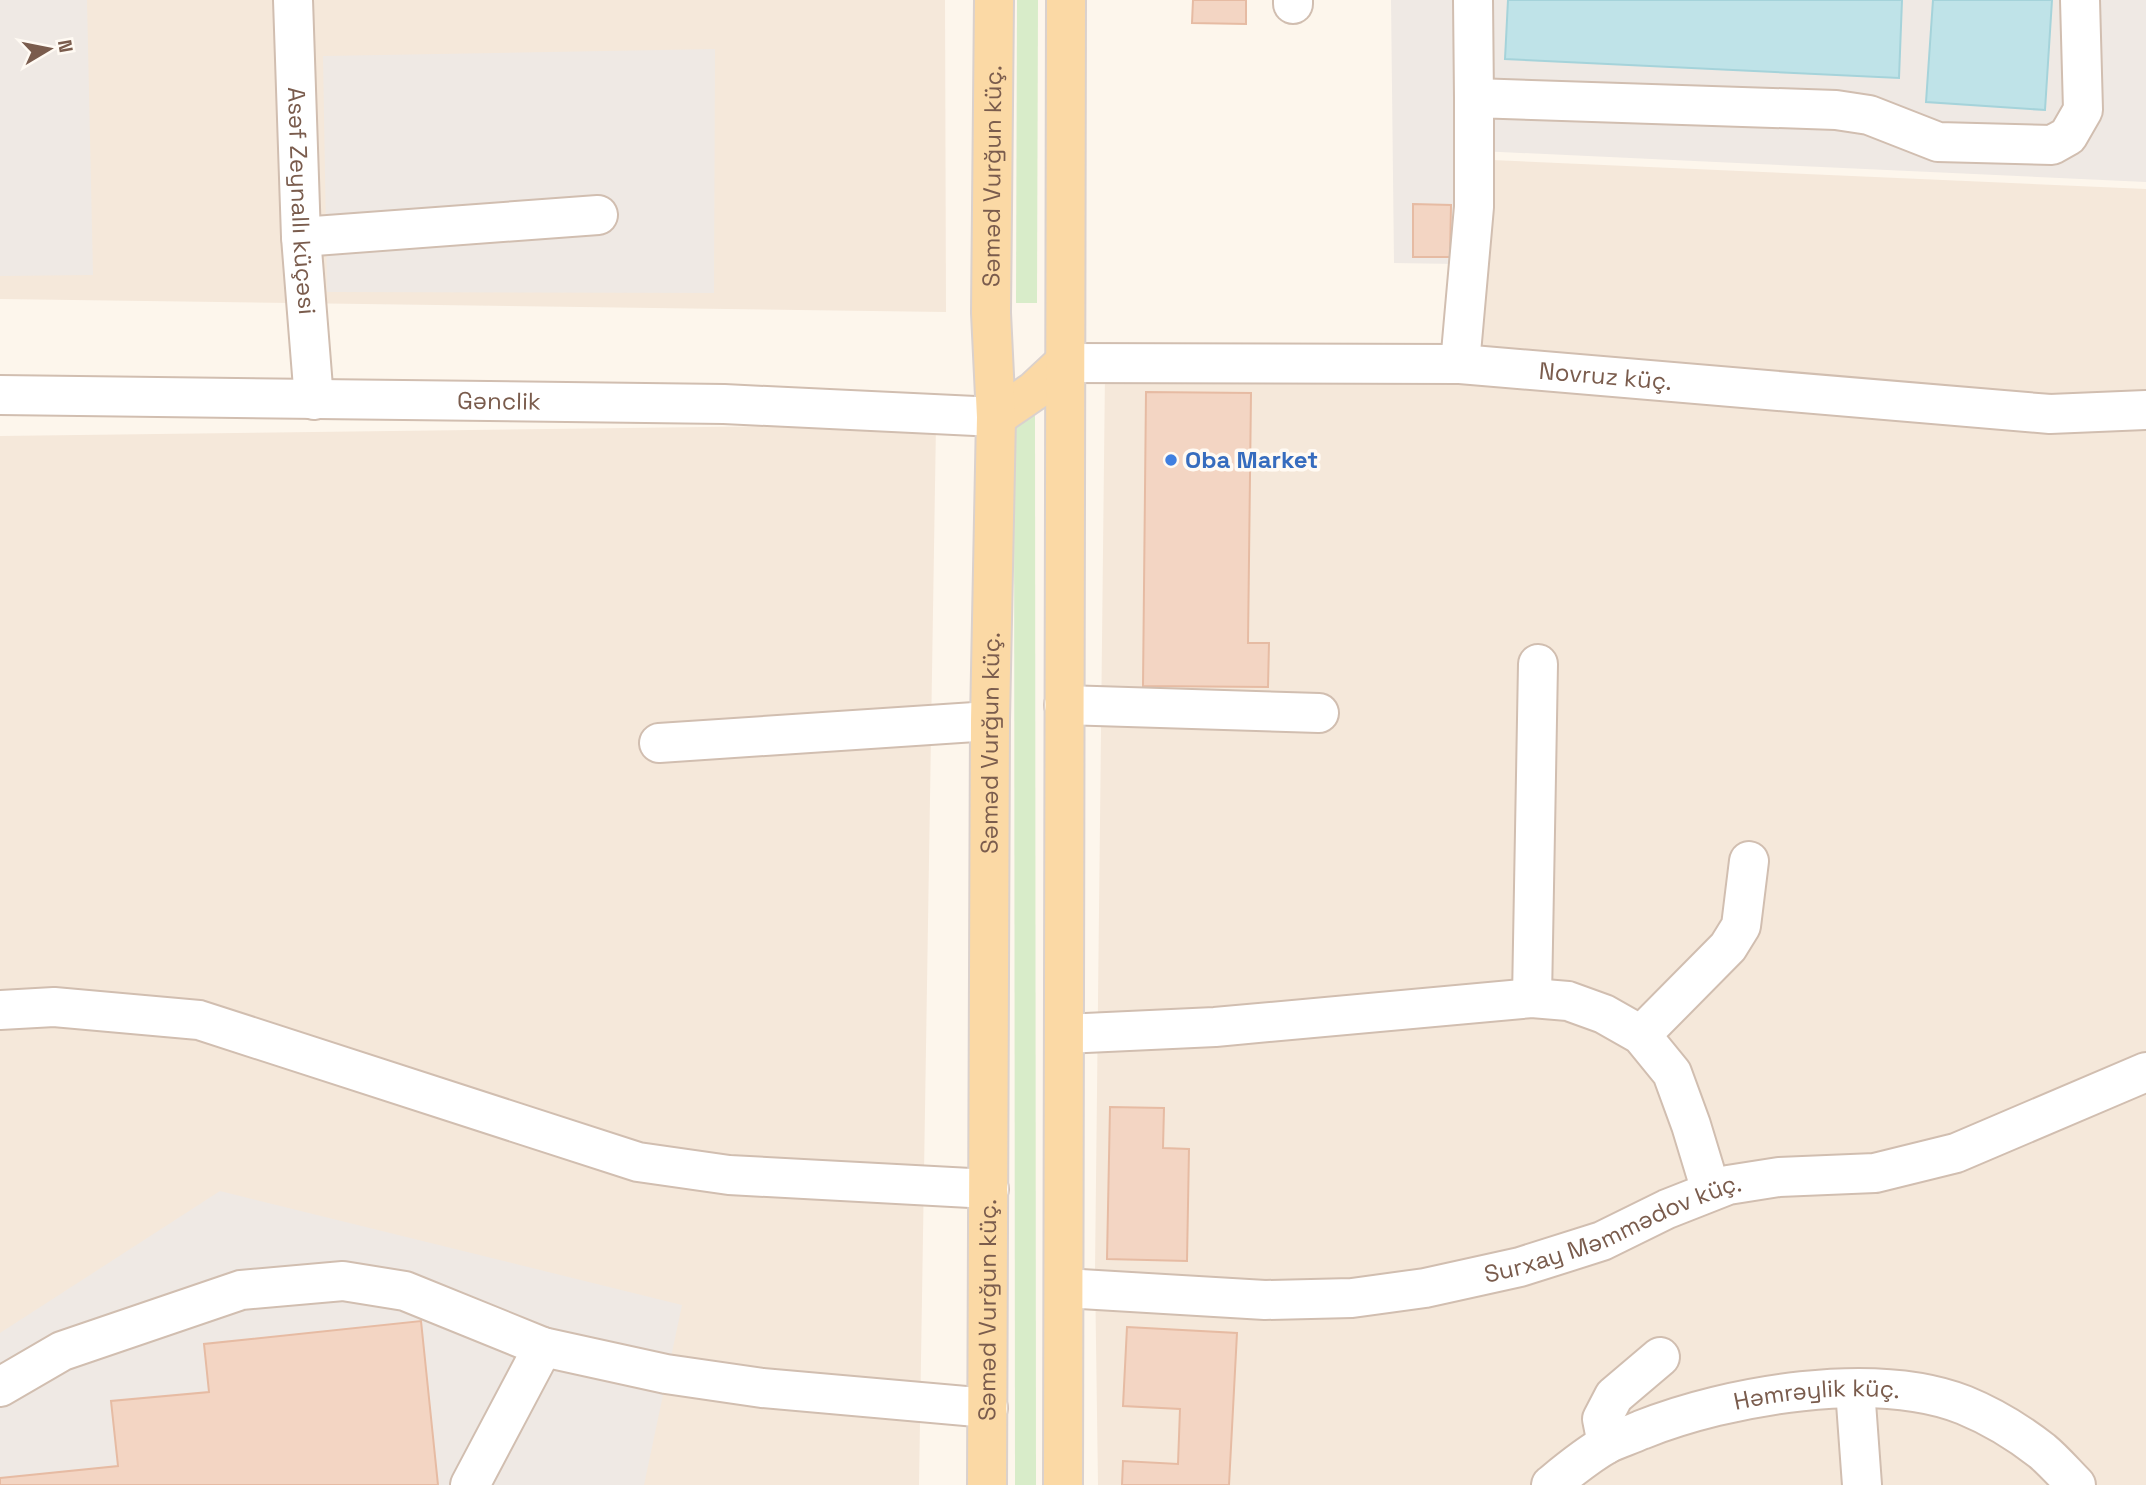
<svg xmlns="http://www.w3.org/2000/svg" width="2146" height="1485" viewBox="0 0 2146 1485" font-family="'Space Grotesk',sans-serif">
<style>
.residential{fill:#f5e8da}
.industrial{fill:#efe9e4}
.green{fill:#d8ecc9}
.water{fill:#bfe3e8;stroke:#a5d3da;stroke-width:2}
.building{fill:#f3d5c3;stroke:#e6bba3;stroke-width:2}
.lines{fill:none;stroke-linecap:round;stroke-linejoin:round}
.minor-casing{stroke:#d1beb0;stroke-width:42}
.major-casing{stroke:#dad1cd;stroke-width:42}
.minor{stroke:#fff;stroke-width:38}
.major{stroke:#fbd9a5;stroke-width:38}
.shop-dot{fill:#3f7fe0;stroke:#fffaf3;stroke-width:2.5}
.labels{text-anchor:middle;stroke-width:7;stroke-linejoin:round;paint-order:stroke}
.street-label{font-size:24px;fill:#7a5c4d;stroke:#fffaf3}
.shop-label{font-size:24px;font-weight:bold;fill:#366cbe;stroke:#fffaf3;text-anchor:start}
</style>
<rect width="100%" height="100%" fill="#fdf6ec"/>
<!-- residential -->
<g class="residential">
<polygon points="0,0 945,0 946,312 0,299"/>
<polygon points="1492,160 2146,189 2146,1485 1098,1485 1095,1271 1105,372 1479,383"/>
<polygon points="936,424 919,1485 0,1485 0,436"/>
</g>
<!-- industrial -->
<g class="industrial">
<polygon points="0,0 87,0 93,275 0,276"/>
<polygon points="1391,0 2146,0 2146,182 1458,150 1456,264 1394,263"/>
<polygon points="715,49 714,293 327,292 323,56"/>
<polygon points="220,1191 682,1305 644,1485 0,1485 0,1333"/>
</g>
<!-- green -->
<g class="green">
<polygon points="1017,0 1038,0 1037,303 1016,303"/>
<polygon points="1014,416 1035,416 1036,1485 1015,1485"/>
</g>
<!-- water -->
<g class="water">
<polygon points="1508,0 1902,0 1899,78 1505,59"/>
<polygon points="1933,0 2052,0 2045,110 1926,102"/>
</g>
<!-- building -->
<g class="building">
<polygon points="1193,0 1246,0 1246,24 1192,23"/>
<polygon points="1413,204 1451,205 1450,257 1413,257"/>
<polygon points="1146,392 1251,393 1248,643 1269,643 1268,687 1143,686"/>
<polygon points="1110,1107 1164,1108 1163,1148 1189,1149 1187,1261 1107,1259"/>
<polygon points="421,1321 438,1485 0,1485 0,1478 118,1466 111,1401 209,1392 204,1344"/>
<polygon points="1127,1327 1237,1333 1229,1485 1122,1485 1123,1461 1178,1464 1180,1409 1123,1406"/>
</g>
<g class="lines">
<defs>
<g id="minor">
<path id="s1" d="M293,0L301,237L314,400"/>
<polyline points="1293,0 1293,4"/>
<polyline points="1473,0 1474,98"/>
<polyline points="301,237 598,215"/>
<path id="s2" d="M1064,363L1460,364L2050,414L2146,410"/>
<polyline points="1460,364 1474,207 1474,98 1836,110 1869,115 1938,142 2052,145 2068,136 2083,110 2080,0"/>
<path id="s3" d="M0,395L724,404L996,417"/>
<polyline points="1064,705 1319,713"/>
<polyline points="659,743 990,721"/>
<polyline points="1532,998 1538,664"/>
<polyline points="0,1010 54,1007 199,1020 638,1162 729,1175 989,1189"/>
<polyline points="1064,1034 1215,1027 1532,998 1568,1001 1604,1014 1641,1035 1672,1073 1691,1125 1711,1191"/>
<polyline points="1641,1035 1728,947 1741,926 1749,861"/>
<path id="s4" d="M1064,1288L1265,1300L1352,1298L1425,1288L1520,1267L1602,1241L1667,1209L1728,1185L1779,1177L1875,1173L1956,1153L2146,1072"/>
<polyline points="0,1387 62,1351 241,1290 343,1281 405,1291 543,1347 666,1374 762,1388 988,1408"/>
<polyline points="1855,1389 1862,1485"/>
<polyline points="1607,1444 1602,1419 1614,1396 1660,1357"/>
<polyline points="470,1485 543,1347"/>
<path id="s5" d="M1551,1485C1568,1471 1587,1455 1607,1444C1617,1439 1630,1435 1641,1430C1728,1395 1875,1370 1964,1405C1991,1416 2019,1433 2042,1451C2054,1461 2065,1474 2076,1485"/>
</g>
<g id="major">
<polyline points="996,417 1034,391 1064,363"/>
<path id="s6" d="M987,1485L990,721L996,417L991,313L994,0"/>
<polyline points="1063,1485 1066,0"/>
</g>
</defs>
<!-- minor casing -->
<use href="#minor" class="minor-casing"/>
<!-- major casing -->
<use href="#major" class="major-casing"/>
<!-- minor -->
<use href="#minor" class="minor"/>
<!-- major -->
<use href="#major" class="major"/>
</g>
<!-- markers -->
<circle class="shop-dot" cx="1171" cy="460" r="7"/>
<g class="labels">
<!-- street labels -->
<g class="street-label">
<text dy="8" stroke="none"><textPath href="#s6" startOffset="1309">Səməd Vurğun küç.</textPath></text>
<text dy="8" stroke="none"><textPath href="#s1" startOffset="201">Asəf Zeynallı küçəsi</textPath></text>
<text dy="8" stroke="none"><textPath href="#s2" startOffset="542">Novruz küç.</textPath></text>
<text dy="8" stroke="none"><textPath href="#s3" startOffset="499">Gənclik</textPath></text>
<text dy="8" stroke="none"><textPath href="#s6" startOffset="742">Səməd Vurğun küç.</textPath></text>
<text dy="8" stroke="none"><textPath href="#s4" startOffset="560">Surxay Məmmədov küç.</textPath></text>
<text dy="8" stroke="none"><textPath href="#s6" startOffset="175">Səməd Vurğun küç.</textPath></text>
<text dy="8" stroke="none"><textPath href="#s5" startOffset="287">Həmrəylik küç.</textPath></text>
</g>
<!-- shop labels -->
<g class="shop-label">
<text x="1185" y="468">Oba Market</text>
</g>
</g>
<!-- north arrow -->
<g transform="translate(49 49) rotate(80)" stroke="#fffaf3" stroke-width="5" paint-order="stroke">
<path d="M0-5L12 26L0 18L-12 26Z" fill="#7a5c4d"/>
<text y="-10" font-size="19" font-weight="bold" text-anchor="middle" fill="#7a5c4d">N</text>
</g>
</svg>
